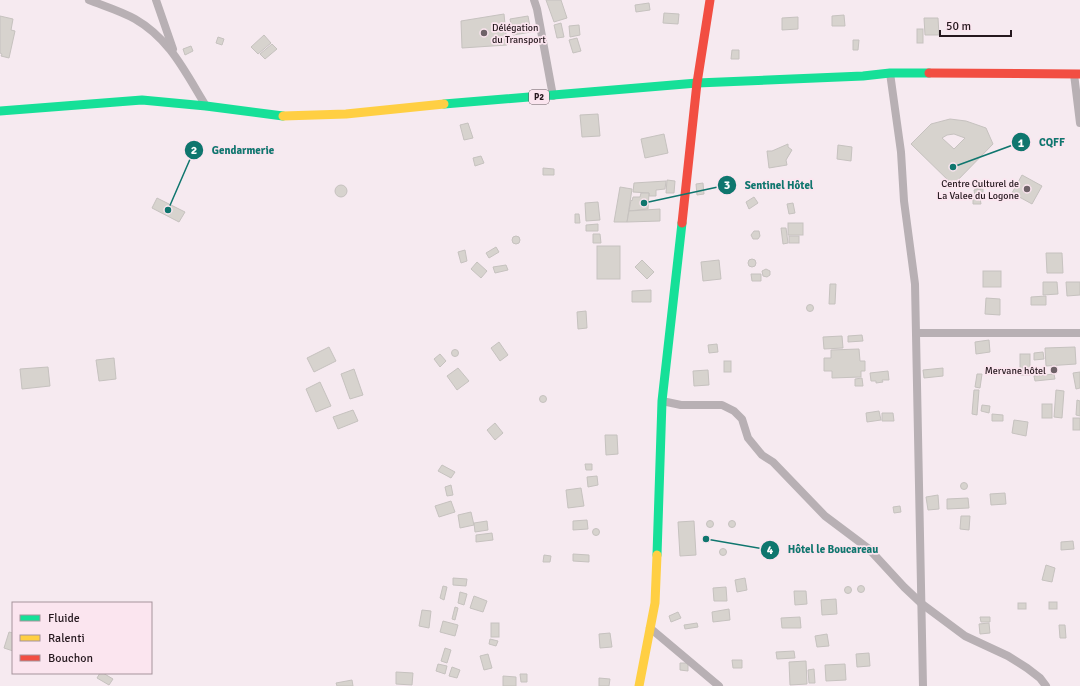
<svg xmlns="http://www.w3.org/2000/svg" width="1080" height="686" viewBox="0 0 1080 686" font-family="Signika,sans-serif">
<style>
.building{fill:#d7d3ce;stroke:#c6c2bf;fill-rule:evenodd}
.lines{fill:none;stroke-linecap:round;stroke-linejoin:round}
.street{stroke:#b8b0b4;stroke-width:8}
.fast{stroke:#16e098;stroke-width:9}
.slow{stroke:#ffcf43;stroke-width:9}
.jam{stroke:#f24e42;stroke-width:9}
.poi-dot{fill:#6e6268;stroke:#fbe5ef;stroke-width:1.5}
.labels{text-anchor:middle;stroke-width:3.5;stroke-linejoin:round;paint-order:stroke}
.shield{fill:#fbe5ef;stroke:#65565d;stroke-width:1}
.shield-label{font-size:9px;font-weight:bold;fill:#25181e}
.poi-label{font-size:10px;fill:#25181e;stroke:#fbe5ef;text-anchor:end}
.leader{fill:none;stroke:#0f766e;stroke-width:1.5}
.callout-dot{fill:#0f766e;stroke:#fbe5ef;stroke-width:1.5}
.mark-label{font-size:12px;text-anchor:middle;font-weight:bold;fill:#fff}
.callout-label{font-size:11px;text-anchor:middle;font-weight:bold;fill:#0f766e;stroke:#fbe5ef;stroke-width:3.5;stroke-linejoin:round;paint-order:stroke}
</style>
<rect width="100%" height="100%" fill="#f6eaf0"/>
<!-- building -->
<g class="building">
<polygon points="546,0 561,0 567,18 554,22"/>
<polygon points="649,3 650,10 636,12 635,5"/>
<polygon points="664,13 679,14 678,24 663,23"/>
<polygon points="504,14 507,45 462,48 461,21"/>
<polygon points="844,15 845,26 832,26 832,16"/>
<polygon points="0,16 13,19 11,30 15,31 9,58 1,56 2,54 0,53"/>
<polygon points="528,16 531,32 513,35 510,19"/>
<polygon points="798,17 798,29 782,30 782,18"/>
<polygon points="924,18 938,18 939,35 925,35"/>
<polygon points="561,23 564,37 557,38 554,25"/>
<polygon points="579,25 580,35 570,37 569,26"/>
<rect x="917" y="29" width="6" height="14"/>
<polygon points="264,35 271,43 258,54 251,47"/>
<polygon points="218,37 224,39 222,45 216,43"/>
<polygon points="577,38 581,51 573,53 569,40"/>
<polygon points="853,40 859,40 858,50 853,50"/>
<polygon points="272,44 277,49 265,59 260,54"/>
<polygon points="191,46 193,51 185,55 183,49"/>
<polygon points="732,50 739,50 739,59 731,59"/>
<polygon points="598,114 600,136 582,137 580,115"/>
<path d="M950,119L966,121L986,128L993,144L953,185L911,144L931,124ZM954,134L965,138L954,149L942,138L947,135Z"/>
<polygon points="468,123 473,138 464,140 460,125"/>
<polygon points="664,134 668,153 645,158 641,139"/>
<polygon points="788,144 788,147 792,150 786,160 787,165 769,168 767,151 772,151"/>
<polygon points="838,145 852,147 851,161 837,159"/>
<polygon points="481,156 484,163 475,166 473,158"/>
<polygon points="543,168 554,169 554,175 543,175"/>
<polygon points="1022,175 1042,186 1032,204 1012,193"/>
<polygon points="667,180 675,181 674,193 666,193"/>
<polygon points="666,181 665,189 656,190 656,196 649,196 649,193 633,192 634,183"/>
<rect x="975" y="181" width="6" height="8"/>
<polygon points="703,183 704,194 697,195 696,184"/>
<circle cx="341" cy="191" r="6"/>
<polygon points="620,187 632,189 627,222 614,222"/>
<polygon points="983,189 983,196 975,197 974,190"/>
<polygon points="641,193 649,193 648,209 629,211 631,200 632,201 633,197 640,197"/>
<polygon points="754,197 758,203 749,209 746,202"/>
<polygon points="157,198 185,212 179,222 152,208"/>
<polygon points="973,198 980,198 981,204 973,204"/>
<polygon points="598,202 600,220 586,221 585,203"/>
<polygon points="793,203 795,213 789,214 787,204"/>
<polygon points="660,209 660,221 627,222 629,211"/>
<polygon points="575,214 579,214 580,223 575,223"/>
<rect x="788" y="223" width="15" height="12"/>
<polygon points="598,224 598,231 586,231 586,225"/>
<polygon points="781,228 786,228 788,243 783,244"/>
<polygon points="754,231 759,231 760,236 758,239 753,239 751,235"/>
<polygon points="593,234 600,234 601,243 593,243"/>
<rect x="789" y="236" width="10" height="7"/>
<circle cx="516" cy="240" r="4"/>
<rect x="597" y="246" width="23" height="33"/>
<polygon points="496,247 499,252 489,258 486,253"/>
<polygon points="465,250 467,261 461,263 458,252"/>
<polygon points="1046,253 1062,253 1063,273 1047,273"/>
<circle cx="752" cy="263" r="4"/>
<polygon points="642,260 654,272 647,279 635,267"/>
<polygon points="719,260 721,279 703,281 701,262"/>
<polygon points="477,262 487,271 481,278 471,269"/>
<polygon points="506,265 508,270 495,273 493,267"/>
<polygon points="766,269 770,271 770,275 767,277 763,276 762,271"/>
<rect x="983" y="271" width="18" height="16"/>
<polygon points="751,274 761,274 761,281 752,281"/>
<polygon points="1043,282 1057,282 1058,294 1043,295"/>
<polygon points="1066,282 1080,282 1080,295 1067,296"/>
<polygon points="830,284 836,284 835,304 829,304"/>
<polygon points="651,290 651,302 632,302 632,291"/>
<polygon points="1046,296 1046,305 1031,305 1031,297"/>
<polygon points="986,298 1000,299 1000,315 985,314"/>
<circle cx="810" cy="308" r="3.5"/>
<polygon points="586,311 587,328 578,329 577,312"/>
<polygon points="862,335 863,341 848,342 848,336"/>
<polygon points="842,336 843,348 824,349 823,337"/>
<polygon points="989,340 990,352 976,354 975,342"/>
<polygon points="499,342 508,355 500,361 491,348"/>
<polygon points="717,344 718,352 709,353 708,345"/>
<polygon points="329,347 336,361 314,372 307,358"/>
<polygon points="1075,347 1076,364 1046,366 1045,348"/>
<polygon points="859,349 860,361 865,361 865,371 861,371 861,377 832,378 832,371 824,371 824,358 831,358 831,350"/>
<circle cx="455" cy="353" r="3.5"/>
<polygon points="1043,352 1044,359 1034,360 1034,353"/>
<polygon points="440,354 446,361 440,367 434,359"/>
<rect x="1020" y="354" width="10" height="21"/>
<polygon points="114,358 116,379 99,381 96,360"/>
<rect x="724" y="361" width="7" height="11"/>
<polygon points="48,367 50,386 22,389 20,369"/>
<polygon points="458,368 469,381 457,390 447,376"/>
<polygon points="943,368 943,376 924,378 923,370"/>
<polygon points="354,369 363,395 350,399 341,374"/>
<polygon points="708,370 709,385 694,386 693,371"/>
<polygon points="888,371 889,380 882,380 883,382 876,383 876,381 871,381 870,373"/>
<polygon points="1080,372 1080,388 1076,389 1073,373"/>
<polygon points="977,374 982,374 980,388 975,387"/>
<polygon points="1054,374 1055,379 1035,381 1034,376"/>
<polygon points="862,378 863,386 855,386 855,379"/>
<polygon points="320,382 331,406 316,412 306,389"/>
<polygon points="974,390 979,390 977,415 972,414"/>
<polygon points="1056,390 1064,391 1062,418 1054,417"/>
<circle cx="543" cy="399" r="3.5"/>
<polygon points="1077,400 1080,401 1080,416 1076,415"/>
<rect x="1042" y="404" width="10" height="14"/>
<polygon points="982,405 990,406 989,413 981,411"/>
<polygon points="353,410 358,421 338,429 333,417"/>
<polygon points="879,411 881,420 867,422 866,413"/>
<polygon points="882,413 893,413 894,421 882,421"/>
<polygon points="992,414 1003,415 1003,421 992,421"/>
<rect x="1073" y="418" width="7" height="12"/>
<polygon points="1014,420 1028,422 1026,436 1012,433"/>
<polygon points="495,423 503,433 495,440 487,430"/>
<polygon points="605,435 617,435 618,454 606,455"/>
<polygon points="585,464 592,464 592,470 586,470"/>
<polygon points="442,465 455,472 451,478 438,471"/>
<polygon points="597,476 598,485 588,487 587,477"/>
<circle cx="964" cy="486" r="3.5"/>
<polygon points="451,485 453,495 447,496 445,487"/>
<polygon points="581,488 584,506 568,508 566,490"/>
<polygon points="1005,493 1006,504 991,505 990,494"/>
<polygon points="938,495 939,509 928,510 926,497"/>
<polygon points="968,498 969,508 947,509 947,499"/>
<polygon points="451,501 455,512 439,517 435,506"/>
<polygon points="900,506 901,512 894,513 893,507"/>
<polygon points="471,512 474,525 460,528 458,515"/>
<polygon points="961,516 970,516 969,530 960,529"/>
<polygon points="587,520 588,529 573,530 573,521"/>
<circle cx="710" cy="524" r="3.5"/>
<circle cx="732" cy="524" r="3.5"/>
<polygon points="487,521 488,530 475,532 474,523"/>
<polygon points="694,521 696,555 680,556 678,522"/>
<circle cx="596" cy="532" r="3.5"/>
<polygon points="492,533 493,540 476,542 476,535"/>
<polygon points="1073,541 1074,549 1061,550 1061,542"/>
<circle cx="723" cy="552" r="3.5"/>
<polygon points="573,554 589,555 589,562 573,561"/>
<polygon points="544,555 551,556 550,562 543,562"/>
<polygon points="1046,565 1055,568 1052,582 1042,580"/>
<polygon points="453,578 467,579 466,586 453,585"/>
<polygon points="745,578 747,590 737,592 735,580"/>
<circle cx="861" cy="589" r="3.5"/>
<polygon points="443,586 447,587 444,600 440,598"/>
<circle cx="848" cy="590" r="3.5"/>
<polygon points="726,587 727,601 714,601 713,588"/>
<polygon points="794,591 806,591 807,604 795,605"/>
<polygon points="460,592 467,594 464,605 458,603"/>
<polygon points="474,596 487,601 483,612 470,608"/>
<polygon points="836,599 837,614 822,615 821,600"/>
<rect x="1049" y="602" width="8" height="7"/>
<rect x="1018" y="603" width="8" height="6"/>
<polygon points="455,607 458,608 455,620 452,619"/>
<polygon points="729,609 730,620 713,622 712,612"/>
<polygon points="422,610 431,611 429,628 419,626"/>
<polygon points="678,612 681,618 671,622 669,616"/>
<polygon points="800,617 801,628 782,628 781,618"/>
<polygon points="980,617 990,617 990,622 981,622"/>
<polygon points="443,621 458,625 455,636 440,632"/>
<rect x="491" y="623" width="8" height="14"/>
<polygon points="697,623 698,627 685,629 684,625"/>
<polygon points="989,623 990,633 980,634 979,624"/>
<polygon points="1059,625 1065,625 1066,638 1060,638"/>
<polygon points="9,632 13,633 13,651 4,648"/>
<polygon points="610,633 612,647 600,648 599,634"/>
<polygon points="827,634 829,646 817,647 815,636"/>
<polygon points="490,639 498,641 496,646 489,644"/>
<polygon points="445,648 451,650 447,663 441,661"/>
<polygon points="794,651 795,658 777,659 776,652"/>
<polygon points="869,653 870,666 857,667 856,654"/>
<polygon points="488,654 492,668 484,670 480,656"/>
<polygon points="732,660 742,660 742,668 733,668"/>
<polygon points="806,661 807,684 790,685 789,662"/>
<polygon points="680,663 688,663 688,671 680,670"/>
<polygon points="438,664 447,666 445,674 436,671"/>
<polygon points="845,664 846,680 826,681 825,665"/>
<polygon points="452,667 460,670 457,678 449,676"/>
<polygon points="814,669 815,683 809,683 808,670"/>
<polygon points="396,672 413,673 412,685 396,684"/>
<polygon points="100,673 103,673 113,679 109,685 97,678"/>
<polygon points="520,674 527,674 527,682 521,682"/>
<polygon points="503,676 516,677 516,686 503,686"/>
<polygon points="599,678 610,679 609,686 599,686"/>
<polygon points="352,680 353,686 337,686 336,683"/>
</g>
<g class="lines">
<!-- street -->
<g class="street">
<path d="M89,0C104,6 121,11 135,19C170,39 185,72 206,106"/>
<polyline points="156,0 173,49"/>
<polyline points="534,0 537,9 553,96"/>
<polyline points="890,73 901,152 904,201 915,284 923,686"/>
<polyline points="1074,74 1080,123"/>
<polyline points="916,333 1080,333"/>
<polyline points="662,401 681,405 722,405 734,411 742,419 748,438 762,455 773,462 825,516 869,549 904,587 922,604 965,636 1008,656 1027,668 1040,678 1046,686"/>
<polyline points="650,628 719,686"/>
</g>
<!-- fast -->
<g class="fast">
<polyline points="444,104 697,83 863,76 890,73 929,73"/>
<polyline points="0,111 142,100 206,106 283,116"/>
<polyline points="657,555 662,401 682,223"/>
</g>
<!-- slow -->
<g class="slow">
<polyline points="283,116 346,114 444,104"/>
<polyline points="639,686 655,603 657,555"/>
</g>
<!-- jam -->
<g class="jam">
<polyline points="929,73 1080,74"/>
<polyline points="682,223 697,83 710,0"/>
</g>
</g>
<!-- markers -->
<g class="poi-dot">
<circle cx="484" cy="33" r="4"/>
<circle cx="1027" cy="189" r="4"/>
<circle cx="1054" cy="370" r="4"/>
</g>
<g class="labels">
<!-- shield labels -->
<rect class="shield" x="529" y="90" width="20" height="14" rx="3"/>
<g class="shield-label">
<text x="539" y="100">P2</text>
</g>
<!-- poi labels -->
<g class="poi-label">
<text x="492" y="31" text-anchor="start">Délégation<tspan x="492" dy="12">du Transport</tspan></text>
<text x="1019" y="187">Centre Culturel de<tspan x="1019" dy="12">La Valee du Logone</tspan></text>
<text x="1046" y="374">Mervane hôtel</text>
</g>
</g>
<!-- callouts -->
<path class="leader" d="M953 167L1021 142M168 210L194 150M644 203L727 185M706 539L770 550"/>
<g class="callout-dot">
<circle cx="953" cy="167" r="4"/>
<circle cx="168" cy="210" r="4"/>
<circle cx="644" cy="203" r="4"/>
<circle cx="706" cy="539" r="4"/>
<circle cx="1021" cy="142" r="10"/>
<circle cx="194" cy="150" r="10"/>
<circle cx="727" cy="185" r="10"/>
<circle cx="770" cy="550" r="10"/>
</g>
<g class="mark-label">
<text x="1021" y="147">1</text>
<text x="194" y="154">2</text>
<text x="727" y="189">3</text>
<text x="770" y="554">4</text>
</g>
<g class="callout-label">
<text x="1052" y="146">CQFF</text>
<text x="243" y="154">Gendarmerie</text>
<text x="779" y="189">Sentinel Hôtel</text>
<text x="833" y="553">Hôtel le Boucareau</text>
</g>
<!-- legend -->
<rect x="12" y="602" width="140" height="72" fill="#fbe5ef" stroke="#a5939b"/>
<rect x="20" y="615" width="20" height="6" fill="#16e098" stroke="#a5939b"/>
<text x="48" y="622" font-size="12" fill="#25181e">Fluide</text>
<rect x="20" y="635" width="20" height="6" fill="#ffcf43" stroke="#a5939b"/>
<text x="48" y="642" font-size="12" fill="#25181e">Ralenti</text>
<rect x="20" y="655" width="20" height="6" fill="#f24e42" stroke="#a5939b"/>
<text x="48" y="662" font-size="12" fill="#25181e">Bouchon</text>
<!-- scale -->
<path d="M940 30v6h71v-6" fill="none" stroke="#25181e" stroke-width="2"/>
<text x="946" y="30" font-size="12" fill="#25181e" stroke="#fbe5ef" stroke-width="3" paint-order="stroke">50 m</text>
</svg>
